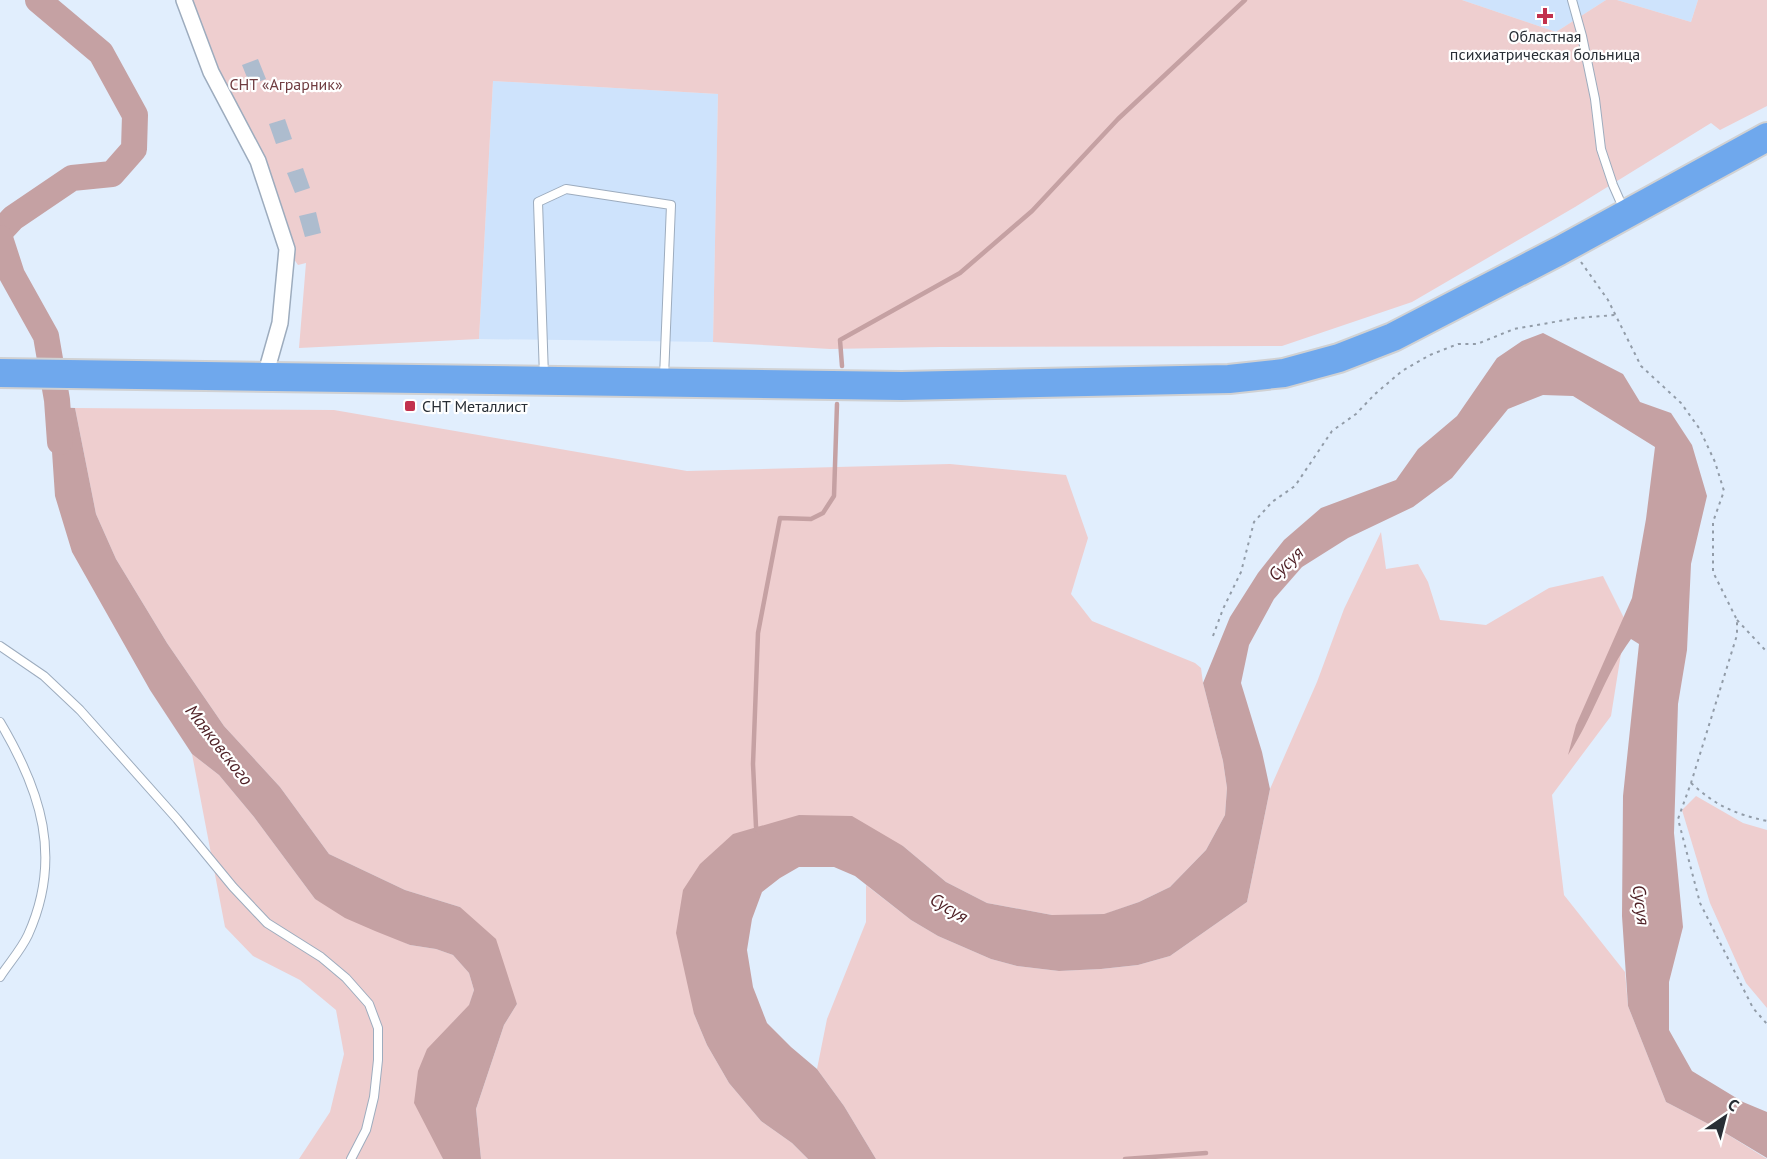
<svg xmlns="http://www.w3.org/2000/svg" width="1767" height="1159" viewBox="0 0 1767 1159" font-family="'PT Sans',sans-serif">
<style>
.built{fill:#cee3fc}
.green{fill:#eececf}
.water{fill:#c5a1a3}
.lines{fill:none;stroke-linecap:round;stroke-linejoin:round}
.stream{stroke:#c5a1a3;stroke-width:4.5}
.river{stroke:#c5a1a3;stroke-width:26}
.building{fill:#adbcce}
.lane-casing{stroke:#9dacbe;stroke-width:10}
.street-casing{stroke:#9dacbe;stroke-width:18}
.highway-casing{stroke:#d0d1d3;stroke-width:32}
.path{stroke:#929ca8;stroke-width:2;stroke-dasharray:3 4.5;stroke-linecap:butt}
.lane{stroke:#fff;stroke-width:8}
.street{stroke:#fff;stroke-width:15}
.highway{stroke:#6fa8ed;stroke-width:28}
.poi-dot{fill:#c2314d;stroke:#fff;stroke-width:2}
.labels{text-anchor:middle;stroke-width:4.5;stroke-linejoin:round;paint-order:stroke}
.poi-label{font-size:16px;fill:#282e35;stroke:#fff}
.park-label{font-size:16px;fill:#703d41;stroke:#fff}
.water-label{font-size:18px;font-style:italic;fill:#4d1e23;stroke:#fff}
</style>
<rect width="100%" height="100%" fill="#e1eefd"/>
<!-- built -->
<g class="built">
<polygon points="1462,0 1606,0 1556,32"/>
<polygon points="1617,0 1698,0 1691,22"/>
<polygon points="493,81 718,94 713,342 479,339"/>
</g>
<!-- green -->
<g class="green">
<polygon points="184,0 1462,0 1556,32 1606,0 1617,0 1691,22 1698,0 1767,0 1767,106 1720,130 1711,123 1575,207 1412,302 1282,346 940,347 830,349 713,342 718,94 493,81 479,339 299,348 306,263 298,265 287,249"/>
<polygon points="75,408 334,410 687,471 950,464 1066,475 1088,538 1071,594 1092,621 1195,663 1201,668 1203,683 1223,761 1227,788 1225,815 1206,850 1170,887 1139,902 1105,914 1079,915 1052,915 987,903 946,882 903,846 799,815 694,1014 707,1045 729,1083 761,1121 792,1143 808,1159 481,1159 476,1109 504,1025 517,1004 460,907 405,890 329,854 280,787 224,726 167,643 116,559 96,514"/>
<polygon points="1381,532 1386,569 1418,564 1428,582 1440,620 1486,625 1549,588 1603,576 1626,622 1611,716 1552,795 1564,895 1625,972 1628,1006 1666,1102 1722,1131 1767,1159 876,1159 844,1106 817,1069 827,1019 866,922 866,885 911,920 938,936 991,959 1017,966 1059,971 1101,969 1138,965 1170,956 1247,902 1270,789 1317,682 1344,609"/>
<polygon points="192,754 219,775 254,817 315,899 410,945 436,949 453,955 469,973 474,990 469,1006 453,1022 441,1153 443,1159 299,1159 330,1112 344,1054 336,1010 300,980 253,956 225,927"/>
<polygon points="1696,796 1743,823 1767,830 1767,1008 1746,983 1710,903 1682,810"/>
</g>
<!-- water -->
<g class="water">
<path d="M1543,333L1623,374L1640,402L1671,413L1692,445L1707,496L1691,564L1687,650L1678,704L1674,833L1683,927L1669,982V1030L1692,1071L1743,1102L1767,1112V1158L1722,1131L1666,1102L1628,1006L1622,916L1623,796L1639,644L1631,639C1605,674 1593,718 1568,755L1576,725L1632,598L1646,519L1655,447L1573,396L1543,395L1508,409L1452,478L1413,507L1348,538L1302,567L1274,599L1249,645L1241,683L1262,752L1270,789L1247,902L1170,956L1138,965L1101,969L1059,971L1017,966L991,959L938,936L911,920L855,876L834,867H799L780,878L762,892L752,919L747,950L753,987L767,1023L791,1047L817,1069L844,1106L876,1159H808L792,1143L761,1121L729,1083L707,1045L694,1014L676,933L683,890L700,864L733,834L799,815L852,816L903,846L946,882L987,903L1052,915L1104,914L1139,902L1170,887L1206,850L1225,815L1227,788L1223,761L1203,683L1230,617L1258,573L1284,540L1321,508L1396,480L1418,449L1457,416L1497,358L1522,341Z"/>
<polygon points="49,407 75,408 96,514 116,559 167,643 224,726 280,787 329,854 405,890 460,907 496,939 517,1004 504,1025 476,1109 481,1159 443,1159 414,1103 418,1071 427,1049 469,1005 474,990 469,973 453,955 436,949 410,945 375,931 345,918 315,899 254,817 219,775 192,754 150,690 72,552 55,496"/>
</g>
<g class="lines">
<!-- stream -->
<g class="stream">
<polyline points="842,366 840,340 960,273 1032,211 1118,119 1245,0"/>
<polyline points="759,832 756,827 753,764 758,633 780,518 811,519 823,513 834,496 837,404"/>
<polyline points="1125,1159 1206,1153"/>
</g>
<!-- river -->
<g class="river">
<polyline points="0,232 13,218 72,178 112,174 134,149 135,115 101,53 38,0"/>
<polyline points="0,238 12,275 46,336 57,400 60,442"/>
</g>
</g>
<!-- building -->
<g class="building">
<polygon points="258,59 266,79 250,85 242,65"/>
<polygon points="285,119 292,139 276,144 269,124"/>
<polygon points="303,168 310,188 295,193 287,173"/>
<polygon points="316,212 321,233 305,237 299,216"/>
</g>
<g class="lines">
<defs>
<g id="lane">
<polyline points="1572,0 1582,36 1595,99 1601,149 1613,185 1624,210"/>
<polyline points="544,376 538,202 566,189 671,205 664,377"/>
<polyline points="0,646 44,676 80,710 177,819 233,887 267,923 321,957 346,978 369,1004 378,1028 378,1060 374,1097 366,1130 351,1159"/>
<path d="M0,722C41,791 63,858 28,935C21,950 9,963 0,977"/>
</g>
<polyline id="street" points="184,0 211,72 258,161 287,249 280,323 265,376"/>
<polyline id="highway" points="0,373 902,386 1229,379 1284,373 1339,358 1393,337 1559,251 1767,137"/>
</defs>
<!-- lane casing -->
<use href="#lane" class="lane-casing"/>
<!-- street casing -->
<use href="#street" class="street-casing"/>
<!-- highway casing -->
<use href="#highway" class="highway-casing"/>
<!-- path -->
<g class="path">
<polyline points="1581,262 1608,300 1641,366 1681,403 1699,428 1715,462 1724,491 1713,522 1713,572 1737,620 1737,635 1691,783 1678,819 1700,903 1753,1008 1767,1024"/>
<polyline points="1737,620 1767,652"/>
<polyline points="1213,636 1223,609 1241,572 1254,522 1272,502 1295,486 1332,431 1356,414 1375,394 1402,371 1430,355 1458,344 1477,344 1514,329 1577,318 1615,315"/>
<path d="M1691,783C1716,806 1735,814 1767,821"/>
</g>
<!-- lane -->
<use href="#lane" class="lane"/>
<!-- street -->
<use href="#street" class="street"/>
<!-- highway -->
<use href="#highway" class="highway"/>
</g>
<!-- markers -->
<g class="poi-dot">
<path d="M1542 7h6v6h6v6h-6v6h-6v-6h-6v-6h6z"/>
<rect x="404" y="400" width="12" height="12" rx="3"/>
</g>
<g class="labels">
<!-- poi labels -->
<g class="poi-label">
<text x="1545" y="42">Областная<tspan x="1545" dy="18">психиатрическая больница</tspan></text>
<text x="422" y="412" text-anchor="start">СНТ Металлист</text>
</g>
<!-- park labels -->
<g class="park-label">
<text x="286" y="90">СНТ «Аграрник»</text>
</g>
<!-- water labels -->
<g class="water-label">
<text transform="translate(1286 564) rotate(-44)" y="6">Сусуя</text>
<text transform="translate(219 745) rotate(52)" y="6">Маяковского</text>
<text transform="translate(1641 905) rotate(83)" y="6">Сусуя</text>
<text transform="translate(949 908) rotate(31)" y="6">Сусуя</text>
</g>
</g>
<!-- north arrow -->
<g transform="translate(1725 1117) rotate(35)" stroke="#ffffff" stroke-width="4.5" paint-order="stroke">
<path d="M0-4.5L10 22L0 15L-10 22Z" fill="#282e35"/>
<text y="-9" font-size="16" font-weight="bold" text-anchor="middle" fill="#282e35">С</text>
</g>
</svg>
